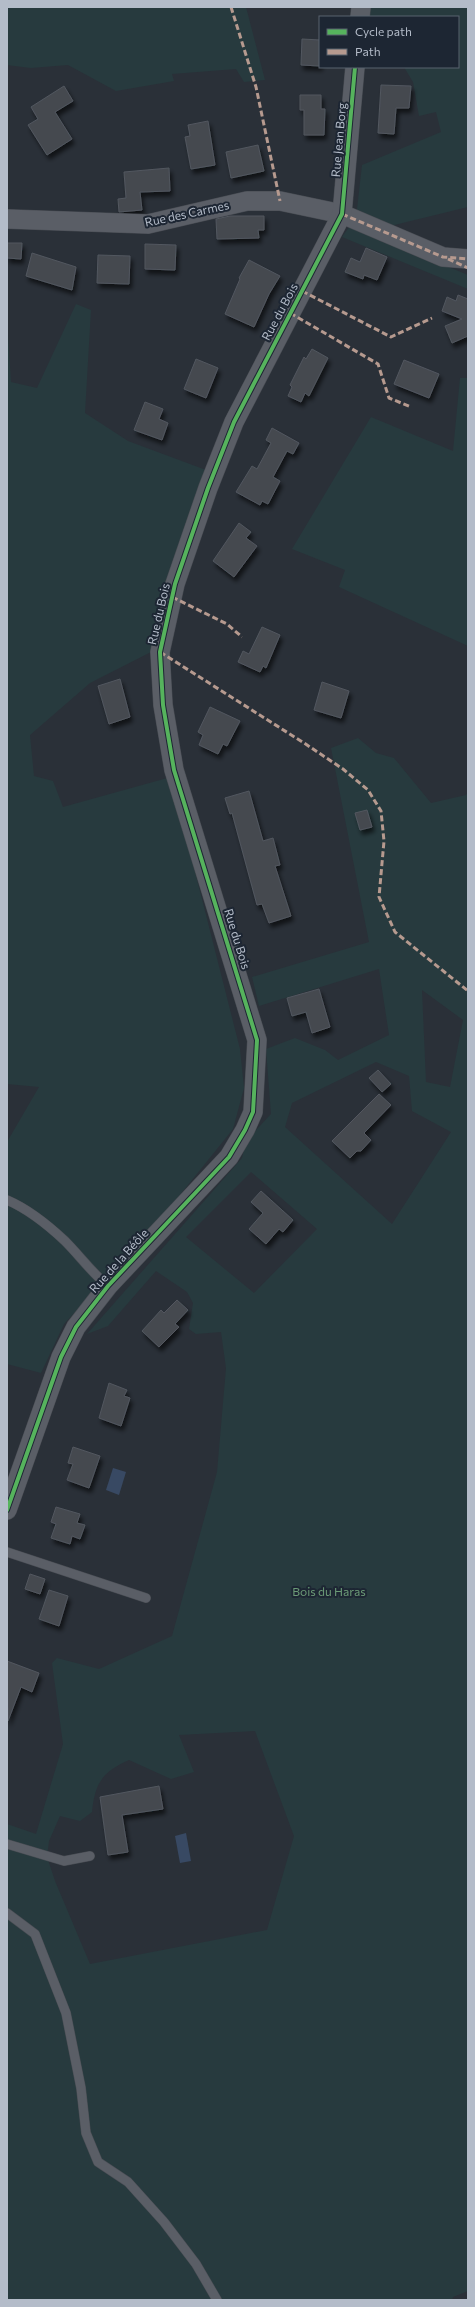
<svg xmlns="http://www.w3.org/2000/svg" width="475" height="2307" viewBox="0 0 475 2307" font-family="Commissioner,sans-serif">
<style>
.green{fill:#273a3e;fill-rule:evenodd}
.water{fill:#384963}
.building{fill:#444950;stroke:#52575f;filter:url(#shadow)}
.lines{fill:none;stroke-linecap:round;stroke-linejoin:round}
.service-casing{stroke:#484c53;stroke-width:10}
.minor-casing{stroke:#484c53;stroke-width:20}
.service{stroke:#5a5e66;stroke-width:9}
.minor{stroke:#5a5e66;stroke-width:19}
.quiet{stroke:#b69a8f;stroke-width:3;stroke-dasharray:6 3;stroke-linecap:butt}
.cycleway-casing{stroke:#1d2633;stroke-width:6}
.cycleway{stroke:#56b35d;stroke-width:4}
.labels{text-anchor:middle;stroke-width:4;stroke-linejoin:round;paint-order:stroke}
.street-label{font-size:12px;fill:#b4bcc9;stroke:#1d2633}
.park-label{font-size:12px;fill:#6b9a76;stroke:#1d2633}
</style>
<defs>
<filter id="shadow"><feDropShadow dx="2.5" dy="4.5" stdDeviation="2" flood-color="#0009"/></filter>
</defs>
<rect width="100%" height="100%" fill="#2a3038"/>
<!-- green -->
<g class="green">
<polygon points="7,7 246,7 265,80 244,82 236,69 172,74 174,81 116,91 68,65 31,68 7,65"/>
<polygon points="368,7 468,7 468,207 382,228 356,218 362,165 441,132 436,112 419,116 413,82 404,67 458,67 458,17 367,17"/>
<polygon points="350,226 468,275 468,289 342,237"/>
<polygon points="76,304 91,310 85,413 128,441 206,470 151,652 90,683 30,735 34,776 53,781 63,807 171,777 240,1049 244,1088 233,1129 163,1216 64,1324 41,1373 7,1364 7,1142 39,1087 7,1084 7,319 11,382 37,388"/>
<polygon points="460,378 468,378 468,646 339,587 345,570 292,549 371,417 453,451"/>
<path d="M358,738L376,753L394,758L431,803L466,795L468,792V2291L453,2297L452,2300H7V1824L36,1834L63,1744L52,1663L57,1658L99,1669L172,1636L217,1472L226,1368L221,1332L196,1334L189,1329L193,1303L187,1292L156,1271L108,1326L87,1334L242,1158L246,1141L271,1114L266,1049L295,1038L325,1050L338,1060L389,1035L379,969L259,1006L252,977L369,942L331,748ZM422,990L463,1020L450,1087L426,1082ZM376,1062L409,1076L412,1111L451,1132L392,1224L285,1127L292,1103ZM251,1172L317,1229L254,1293L186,1237ZM255,1731L294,1836L267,1930L90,1964L55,1881L47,1857L49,1841L60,1816L80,1821L92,1812C95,1783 102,1772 129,1760L171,1779L194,1772L179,1735Z"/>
</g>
<!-- water -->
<g class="water">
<polygon points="113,1468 126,1472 119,1495 106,1490"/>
<polygon points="186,1833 191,1861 180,1863 175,1836"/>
</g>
<!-- building -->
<g class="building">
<polygon points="302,39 320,40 320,66 301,65"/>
<polygon points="381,85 411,86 409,108 396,108 394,134 378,133"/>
<polygon points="64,86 73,101 55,112 72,139 47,155 28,125 38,119 31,107"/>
<polygon points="300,95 321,95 321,109 325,109 324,135 304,135 304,110 300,110"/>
<polygon points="208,121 215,165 191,169 185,137 190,136 188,125"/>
<polygon points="258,145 264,171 231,178 226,152"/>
<polygon points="169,168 170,191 140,192 142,210 119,212 118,199 126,198 124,172"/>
<polygon points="230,216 264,216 264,230 258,230 259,238 217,239 216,219"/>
<polygon points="7,243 22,243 21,259 7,258"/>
<polygon points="145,244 176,245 175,270 145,269"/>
<polygon points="366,248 387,257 377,280 364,275 363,279 345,272 351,258 360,262"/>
<polygon points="32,253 76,267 72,290 26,276"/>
<polygon points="98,255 130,256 129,284 97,283"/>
<polygon points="249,260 280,276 269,294 254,327 225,314 240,279 239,278"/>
<polygon points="458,295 468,299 468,336 452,343 445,326 462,319 442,311 447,297 456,301"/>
<polygon points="312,349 328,358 309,396 305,393 301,402 288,396 292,387 290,385 304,357 306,359"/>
<polygon points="196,359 218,368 206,398 184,389"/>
<polygon points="404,360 439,374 429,398 394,384"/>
<polygon points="145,402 163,409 159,419 168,423 162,440 134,430"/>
<polygon points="272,428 299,443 293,454 287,451 273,477 280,481 268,504 262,501 260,505 236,492 252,466 257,469 271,443 266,440"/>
<polygon points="239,523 251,532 246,538 257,546 234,577 213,561"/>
<polygon points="262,627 280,635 266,668 263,666 260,672 238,662 243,651 249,654"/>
<polygon points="120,679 130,717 109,724 98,686"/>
<polygon points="322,682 349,691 341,718 314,710"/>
<polygon points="210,707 240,721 227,746 223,744 218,754 199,745 203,735 198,732"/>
<polygon points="249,791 263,841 273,838 280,865 275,866 291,916 269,923 262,904 257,905 232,813 230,814 225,798"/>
<polygon points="367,810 372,827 360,830 355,813"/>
<polygon points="319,989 330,1027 312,1033 306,1012 292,1016 287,998"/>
<polygon points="378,1070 391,1084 382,1092 369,1078"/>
<polygon points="379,1094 391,1105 364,1133 371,1140 361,1151 357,1151 350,1158 332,1141"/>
<polygon points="261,1191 293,1220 283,1232 279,1229 266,1244 249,1229 263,1213 251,1202"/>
<polygon points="177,1300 188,1310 175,1324 179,1327 159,1347 142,1331 161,1310 164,1313"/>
<polygon points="109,1383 127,1390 124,1396 130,1398 121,1426 99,1418"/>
<polygon points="73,1447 100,1456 89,1488 67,1480 73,1464 68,1463"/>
<polygon points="56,1507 80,1514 77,1523 85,1525 80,1539 72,1536 70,1544 51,1538 56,1524 51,1522"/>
<polygon points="30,1574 45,1579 40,1594 25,1589"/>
<polygon points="49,1590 68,1596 59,1626 39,1619"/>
<polygon points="7,1661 39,1673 32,1692 21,1687 8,1721"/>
<polygon points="159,1786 163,1809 122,1815 128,1852 108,1855 100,1797"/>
</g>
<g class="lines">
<defs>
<g id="service">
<path d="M7,1200C28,1209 48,1225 65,1241C80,1256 91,1272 108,1286"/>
<polyline points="7,1552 146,1598"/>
<polyline points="7,1844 64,1861 90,1856"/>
<polyline points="7,1913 35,1934 66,2013 81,2088 86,2133 98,2162 128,2182 164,2222 196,2264 217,2300"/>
</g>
<g id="minor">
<polyline points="360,17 361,7"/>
<polyline points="7,219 148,224 247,201 280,201 342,214 443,257 468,259"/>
<polyline points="7,1510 61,1357 76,1327 108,1286 229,1157 245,1130 253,1112 257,1040 174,770 163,705 160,652 175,584 208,488 234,422 342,214 355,67"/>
</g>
</defs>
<!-- service casing -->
<use href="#service" class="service-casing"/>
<!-- minor casing -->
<use href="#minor" class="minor-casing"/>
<!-- service -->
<use href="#service" class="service"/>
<!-- minor -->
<use href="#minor" class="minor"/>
<!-- quiet -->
<g class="quiet">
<polyline points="231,7 256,87 280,201"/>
<polyline points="342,214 443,257 468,259"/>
<polyline points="448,259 468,268"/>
<polyline points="302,291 391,337 432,318"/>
<polyline points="290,313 378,364 389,398 411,407"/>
<polyline points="172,597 227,624 242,637"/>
<polyline points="160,652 304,743 343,769 368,790 381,811 384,841 379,897 395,932 468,991"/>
</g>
<defs>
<polyline id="cycleway" points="7,1510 61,1357 76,1327 108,1286 229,1157 245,1130 253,1112 257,1040 174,770 163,705 160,652 175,584 208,488 234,422 342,214 355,67"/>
</defs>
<!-- cycleway casing -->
<use href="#cycleway" class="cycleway-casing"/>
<!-- cycleway -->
<use href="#cycleway" class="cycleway"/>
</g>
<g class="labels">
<!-- street labels -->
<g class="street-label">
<text transform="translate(339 140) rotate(-85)" y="4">Rue Jean Borg</text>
<text transform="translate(187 214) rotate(-12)" y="4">Rue des Carmes</text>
<text transform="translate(280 312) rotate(-62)" y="4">Rue du Bois</text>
<text transform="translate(159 614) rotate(-77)" y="4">Rue du Bois</text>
<text transform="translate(237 939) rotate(73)" y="4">Rue du Bois</text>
<text transform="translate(119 1261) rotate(-48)" y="4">Rue de la Béôle</text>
</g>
<!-- park labels -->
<g class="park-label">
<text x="329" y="1596">Bois du Haras</text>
</g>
</g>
<!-- border -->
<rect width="475" height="2307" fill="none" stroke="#b4bcc9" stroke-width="16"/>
<!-- legend -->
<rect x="319" y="16" width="140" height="52" fill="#1d2633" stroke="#59626f"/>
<rect x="327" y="29" width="20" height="6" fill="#56b35d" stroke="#59626f"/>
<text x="355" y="36" font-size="12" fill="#b4bcc9">Cycle path</text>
<rect x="327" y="49" width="20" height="6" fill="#b69a8f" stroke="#59626f"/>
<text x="355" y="56" font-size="12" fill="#b4bcc9">Path</text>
</svg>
